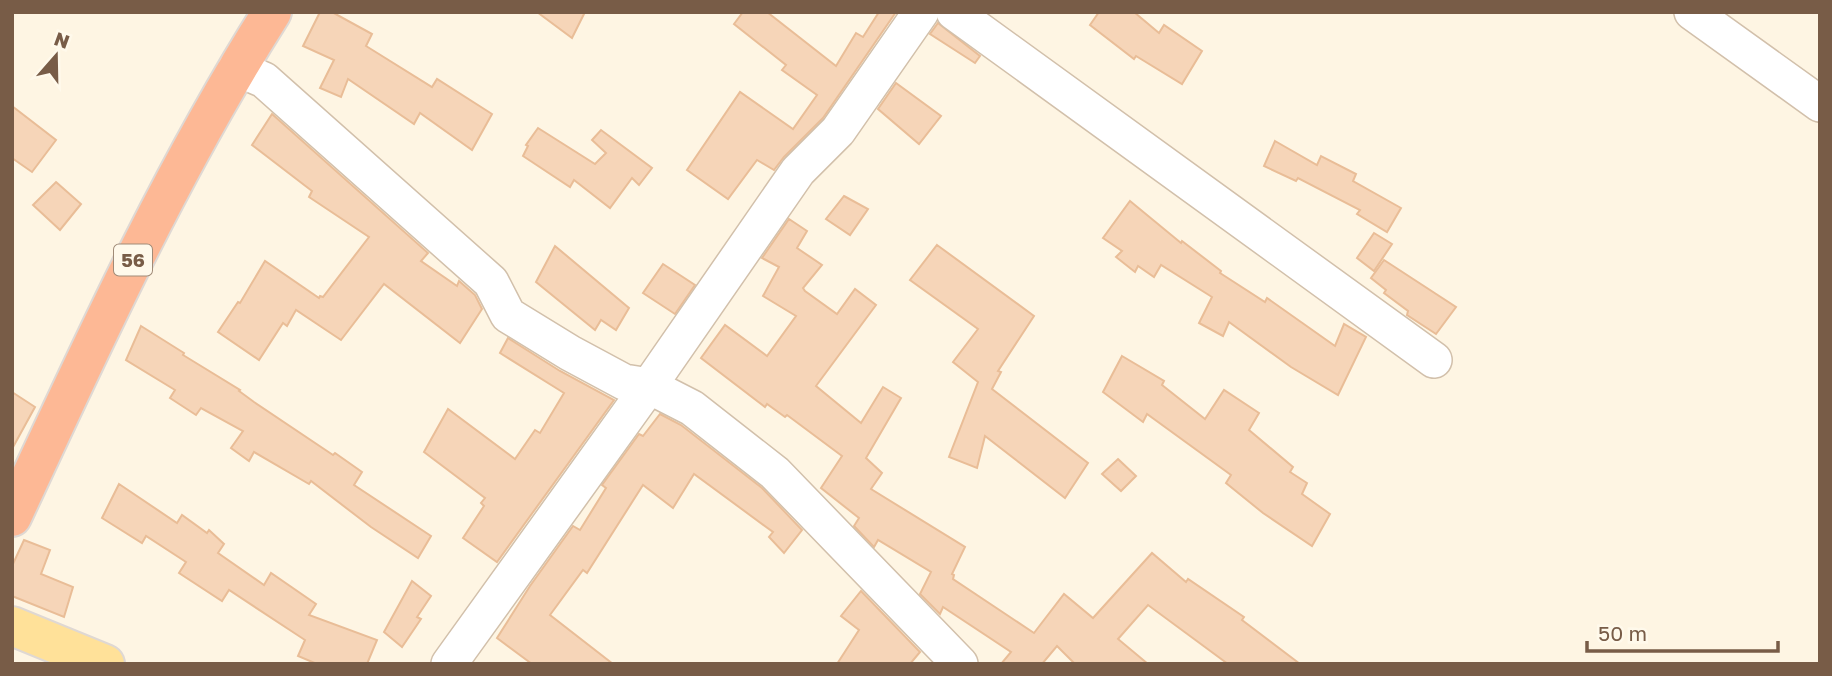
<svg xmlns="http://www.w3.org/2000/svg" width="1832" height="676" viewBox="0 0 1832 676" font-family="'Golos Text',sans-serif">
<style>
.building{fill:#f6d5b8;stroke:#e9bd97;stroke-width:2}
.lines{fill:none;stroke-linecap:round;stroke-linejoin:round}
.minor-casing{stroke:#d2c0ab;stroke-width:38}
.major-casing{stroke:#dfd8d3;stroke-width:42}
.highway-casing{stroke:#dfd8d3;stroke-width:42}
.minor{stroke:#fff;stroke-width:35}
.major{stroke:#ffe199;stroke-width:38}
.highway{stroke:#fdb895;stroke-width:38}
.labels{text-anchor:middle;stroke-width:6;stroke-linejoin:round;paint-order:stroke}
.shield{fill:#fff9eb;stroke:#a08b78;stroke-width:2}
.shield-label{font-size:19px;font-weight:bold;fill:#785c47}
</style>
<rect width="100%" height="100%" fill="#fef5e3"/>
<!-- building -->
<g class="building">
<polygon points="320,12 332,12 372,34 366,46 432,87 437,79 492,114 472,150 420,113 414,124 348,79 341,97 320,88 334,60 303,46"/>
<polygon points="537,12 585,12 572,38"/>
<polygon points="743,12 767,12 836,66 856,33 863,37 879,12 896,12 823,118 784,157 774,170 757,160 728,199 687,170 740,92 793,129 817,95 782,70 786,65 734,24"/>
<polygon points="1099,12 1134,12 1159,33 1164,25 1202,51 1182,84 1136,56 1134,59 1090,25"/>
<polygon points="938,23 980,56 975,63 930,34"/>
<polygon points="896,83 941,116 919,144 878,109"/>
<polygon points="12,106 56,140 32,172 12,158"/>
<polygon points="272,114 428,253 421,261 457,286 459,281 475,295 482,309 460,343 384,284 341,340 296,310 287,326 283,323 259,360 218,332 238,302 240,303 265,261 319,298 320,296 323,297 369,237 309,197 312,191 252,145"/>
<polygon points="538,128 595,164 606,153 592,140 601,130 652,168 639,185 632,178 610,208 574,180 570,187 523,156 528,146 526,145"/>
<polygon points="1275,141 1317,165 1321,156 1356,174 1353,181 1401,208 1387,232 1357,214 1360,210 1298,178 1296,181 1264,166"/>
<polygon points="56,182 81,204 60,230 33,205"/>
<polygon points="844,196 868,209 850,235 826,219"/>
<polygon points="1130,201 1181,243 1182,241 1221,271 1220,273 1265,302 1267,298 1335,346 1344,324 1366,337 1338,395 1291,367 1229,322 1223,336 1199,323 1212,297 1161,265 1154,277 1138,266 1135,272 1116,257 1122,251 1103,238"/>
<polygon points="789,219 807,231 797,248 822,265 803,288 805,291 837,314 855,289 876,305 816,386 861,423 883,387 901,398 866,458 882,473 871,489 965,547 952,574 954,575 953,579 1034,633 1064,594 1093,618 1152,553 1186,582 1188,579 1244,617 1242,620 1300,664 1228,664 1148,605 1118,639 1148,664 1075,664 1057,646 1042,664 1001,664 1011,652 943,607 940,614 920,594 931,572 878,540 874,547 854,526 859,518 821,488 842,456 787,415 785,417 767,404 765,407 701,358 725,325 767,356 796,316 763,296 779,267 762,258"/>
<polygon points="1374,233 1392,244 1374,271 1357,258"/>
<polygon points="937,245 1034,316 998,371 1001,372 992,389 1088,463 1065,498 985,436 977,468 949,457 978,382 953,362 978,329 910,280"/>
<polygon points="555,246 629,308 616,330 601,320 595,330 536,282"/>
<polygon points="1384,260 1456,307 1436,334 1407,315 1408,311 1384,293 1386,290 1371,278"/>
<polygon points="663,264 695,285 675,314 643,293"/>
<polygon points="141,326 184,353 183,355 240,390 239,391 254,402 333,455 335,453 362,472 354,485 431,536 418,558 371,527 311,481 309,484 254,452 249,461 231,448 243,431 201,408 196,415 170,398 175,390 126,360"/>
<polygon points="508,338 560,371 614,400 497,562 463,538 484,506 481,503 485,498 424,452 448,409 515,459 535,430 540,433 564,393 500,353"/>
<polygon points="1122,356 1164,381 1162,385 1205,419 1224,390 1259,413 1249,430 1293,467 1290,472 1307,483 1302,494 1330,514 1312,546 1263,513 1226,483 1231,475 1147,414 1143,422 1103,392"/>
<polygon points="12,392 35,407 12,449"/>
<polygon points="660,414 681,425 762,488 802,530 784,553 769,537 773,532 694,474 673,508 643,485 587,573 583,570 550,615 613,664 532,664 497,638 530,586 573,526 580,530 606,488 602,485 639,434 643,436"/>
<polygon points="1118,459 1136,476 1121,491 1102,474"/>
<polygon points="119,484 177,523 182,515 207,533 209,530 224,544 218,553 264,585 271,573 316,604 309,615 377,640 367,664 317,664 298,656 305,640 229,590 222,601 179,573 186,562 146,536 142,543 102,518"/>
<polygon points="24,540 50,550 41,574 73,587 64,617 12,596 12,566"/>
<polygon points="412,581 431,596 417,617 421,619 402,647 384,632"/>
<polygon points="861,591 920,652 910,664 837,664 859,630 841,616"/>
</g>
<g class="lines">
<defs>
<g id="minor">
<polyline points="954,12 1434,360"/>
<polyline points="1692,12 1820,104"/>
<polyline points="236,68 264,80 491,282 508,315 570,353 624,382 649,386 692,408 775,473 960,664"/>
<polyline points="449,664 649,386 798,171 838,131 921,12"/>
</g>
<polyline id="major" points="12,626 105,664"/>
<path id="highway" d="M12,517C92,345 170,173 272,12"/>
</defs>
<!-- minor casing -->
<use href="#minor" class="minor-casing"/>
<!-- major casing -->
<use href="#major" class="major-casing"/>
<!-- highway casing -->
<use href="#highway" class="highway-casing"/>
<!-- minor -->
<use href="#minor" class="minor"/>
<!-- major -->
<use href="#major" class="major"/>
<!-- highway -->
<use href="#highway" class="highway"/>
</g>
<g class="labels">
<!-- shield labels -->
<rect class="shield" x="114" y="244.5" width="38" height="31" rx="5"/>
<g class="shield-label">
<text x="133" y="267">56</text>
</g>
</g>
<!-- border -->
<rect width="1832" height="676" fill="none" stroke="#785c47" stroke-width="28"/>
<!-- north arrow -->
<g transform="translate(56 56) rotate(20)" stroke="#fff9eb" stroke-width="5" paint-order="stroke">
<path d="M0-5L12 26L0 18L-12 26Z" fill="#785c47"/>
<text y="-10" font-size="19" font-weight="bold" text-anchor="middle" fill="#785c47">N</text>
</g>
<!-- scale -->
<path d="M1587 641v10h191v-10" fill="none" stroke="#785c47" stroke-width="3.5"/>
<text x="1598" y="641" font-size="21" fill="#785c47" stroke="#fff9eb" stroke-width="5" paint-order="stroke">50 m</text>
</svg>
